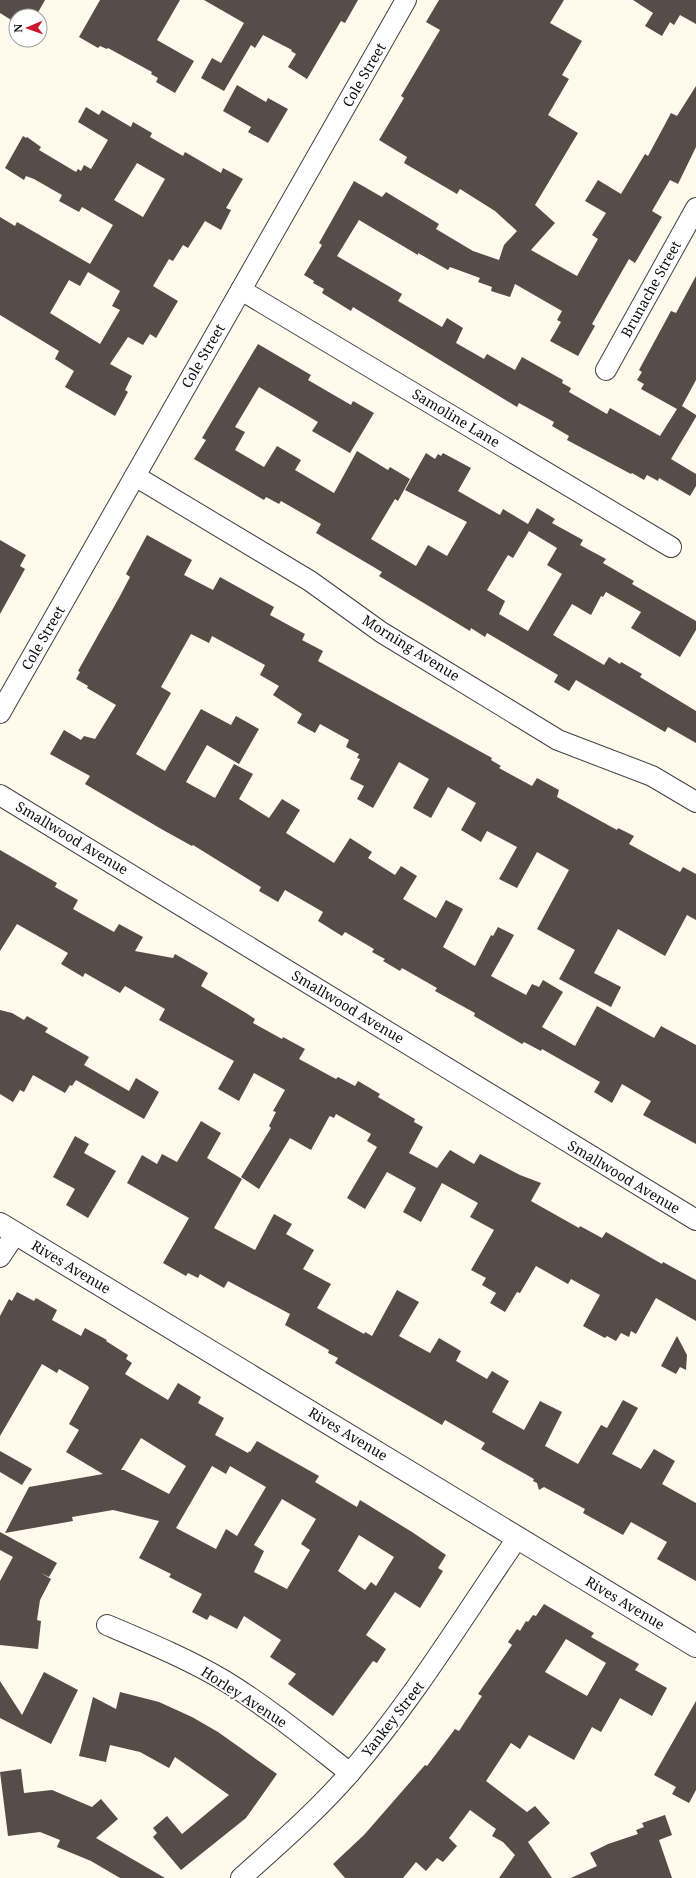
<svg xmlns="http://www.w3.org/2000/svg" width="696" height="1878" viewBox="0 0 696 1878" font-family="'Noto Serif',serif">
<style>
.building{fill:#564c48;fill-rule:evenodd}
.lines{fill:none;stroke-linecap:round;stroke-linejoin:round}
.minor-casing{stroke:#404040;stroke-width:22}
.tertiary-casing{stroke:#404040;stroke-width:24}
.minor{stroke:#fff;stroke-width:20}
.tertiary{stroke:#fff;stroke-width:22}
.labels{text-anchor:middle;stroke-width:4;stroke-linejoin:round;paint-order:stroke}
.street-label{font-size:14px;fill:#0d0d0d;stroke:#fff}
</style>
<rect width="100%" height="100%" fill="#fffaec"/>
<!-- building -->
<g class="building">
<polygon points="0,0 45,0 36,16 16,16 16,23 0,13"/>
<polygon points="100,0 180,0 157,40 194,61 175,93 156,82 158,78 151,74 152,72 108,48 107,49 100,46 98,48 79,37"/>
<polygon points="204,0 358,0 345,23 341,21 307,79 288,67 296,54 291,51 292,50 263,35 255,48 251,45 224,91 201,78 212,58 221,63 244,23"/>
<polygon points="439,0 564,0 550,23 582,41 562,75 569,79 548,115 578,133 535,205 555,223 531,250 577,276 598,239 592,235 606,213 585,201 598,180 621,194 645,154 648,156 671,113 677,116 696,86 696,147 678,184 670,180 652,211 662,217 635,263 629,259 592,324 595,326 578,356 550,341 561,322 557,320 562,311 515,284 510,297 491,291 492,287 478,282 480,278 450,267 448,270 418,253 418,255 359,220 337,256 402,294 398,301 442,327 447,318 463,328 456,343 484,359 487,354 515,370 522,357 563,380 562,383 571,388 569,392 607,414 610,408 660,436 677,409 641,389 644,384 637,380 642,372 639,370 671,311 676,313 696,276 696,380 682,406 696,415 696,417 671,459 696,474 696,486 690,496 659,478 658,481 647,475 644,480 632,473 631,474 567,440 569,436 552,426 554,422 519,403 517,407 353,307 351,311 322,293 324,289 313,283 314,281 304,275 322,245 319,243 354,181 382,197 386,192 439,224 436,229 473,251 499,260 504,245 517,231 495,211 460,189 457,194 404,163 407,157 379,140 404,98 401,96 440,30 426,22"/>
<polygon points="633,0 696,0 696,24 680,15 674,25 670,22 662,36 645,26 653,13"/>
<polygon points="237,85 266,102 268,98 288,109 268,143 248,132 251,127 223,111"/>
<path d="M86,107L99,115L102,110L131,127L133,122L152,133L150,137L183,156L185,152L221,173L223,168L243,179L226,208L231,210L221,230L205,221L188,248L183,245L173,261L169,259L153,286L178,301L156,338L150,334L143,345L128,337L110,364L132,376L125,390L128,392L115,416L65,387L74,371L55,359L59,351L0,315V217L15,226L17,222L90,264L113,225L82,207L79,212L59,201L62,195L34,179L26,176L24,180L5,168L23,136L26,138L27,137L41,147L39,150L76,172L78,169L81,171L84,165L91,169L108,140L78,122ZM137,163L165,179L143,217L114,200ZM88,272L120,291L112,306L120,310L100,344L50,313L69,280L80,286Z"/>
<path d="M258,344L311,375L308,380L351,405L353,401L374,413L350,453L312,431L318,422L259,387L235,427L245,432L235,450L264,467L277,446L301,460L295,470L334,493L357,451L388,470L390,467L410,479L398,501L395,499L371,539L416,566L428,545L447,556L467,522L405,490L426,453L435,459L438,454L441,456L443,453L471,468L458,491L500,515L503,509L528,524L537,508L555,519L552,523L583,540L580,545L606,559L603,563L634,581L632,584L696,621V630L680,657L631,628L641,612L606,592L603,597L601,596L591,615L572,604L553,635L604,665L609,657L620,664L621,662L642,674L640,677L696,711V743L668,727L665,732L576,680L569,691L554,682L558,675L487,633L485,637L471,628L470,631L379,576L382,572L316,533L321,524L281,501L279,504L266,497L264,500L194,459L206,440L202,438ZM529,531L557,548L547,565L562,574L528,631L499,614L505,601L487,590L508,555L513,558Z"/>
<polygon points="147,535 192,560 184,575 213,590 220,577 274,607 270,615 305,634 302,640 323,651 318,661 492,758 491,760 501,766 499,768 532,786 537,778 559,790 557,797 617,830 618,828 634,836 629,844 680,872 683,867 696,874 696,920 687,915 665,956 618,929 594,973 621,987 611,1007 559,979 575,950 537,929 569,870 537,852 517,888 499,879 517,847 487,831 481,842 461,830 476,803 448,787 431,818 413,808 429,779 399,762 373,808 357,799 364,786 350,779 360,759 357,758 359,754 346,747 349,740 320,724 315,733 297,723 302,714 273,695 279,686 260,675 265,665 212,636 209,643 191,634 161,687 171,693 136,754 165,771 201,709 231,725 236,716 259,729 239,764 207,745 186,782 215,798 234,764 253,774 239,799 269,818 282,799 300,810 286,833 334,863 350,838 372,852 368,858 395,875 401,866 417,876 403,899 436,918 446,900 463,909 443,947 475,966 491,935 493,936 498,927 514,935 491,976 526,995 532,984 539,987 543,980 563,992 542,1027 575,1046 597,1006 654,1038 661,1026 696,1045 696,1144 643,1115 651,1101 622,1084 612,1103 594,1092 600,1082 542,1049 541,1051 524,1042 522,1044 474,1016 475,1013 435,991 437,988 402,968 400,971 383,961 385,959 372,952 374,949 345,932 342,936 318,921 323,912 285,890 278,902 259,891 261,887 193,845 192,846 163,830 85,784 90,776 50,754 64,730 81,740 84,736 95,739 116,705 87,688 88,686 76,679 80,672 78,671 120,596 130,577 126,574"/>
<polygon points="0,540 26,555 20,566 25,569 0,614"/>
<polygon points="0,850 57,883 55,887 78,900 73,909 114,932 119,924 143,937 135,951 173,958 175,954 208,973 201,986 246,1013 255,1019 253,1023 282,1039 283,1037 305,1049 299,1059 336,1079 338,1077 355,1086 358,1081 380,1094 378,1097 415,1119 414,1122 423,1127 409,1153 437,1168 450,1150 474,1164 480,1154 520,1175 541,1183 531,1201 579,1228 580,1226 602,1238 606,1232 662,1264 663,1262 696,1280 696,1321 656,1298 636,1334 631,1331 629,1337 621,1333 616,1341 607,1336 605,1338 583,1326 600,1295 571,1279 568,1284 536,1266 520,1293 517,1292 505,1312 490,1303 496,1293 482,1285 486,1278 471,1270 494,1230 470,1217 478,1203 442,1183 421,1222 403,1212 416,1188 387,1172 365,1209 347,1198 377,1147 367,1141 371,1134 336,1114 334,1118 330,1116 329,1117 311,1150 290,1138 259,1189 241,1177 271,1128 269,1126 276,1112 273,1111 285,1090 254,1073 239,1101 218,1089 234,1061 159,1020 165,1009 125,986 120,993 85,973 83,977 61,964 68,953 17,924 0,951"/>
<polygon points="0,1010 12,1013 24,1020 27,1016 48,1028 45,1032 89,1057 84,1065 129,1091 136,1078 159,1092 144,1119 76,1080 72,1086 70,1085 65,1093 33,1075 24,1092 20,1090 13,1102 0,1094"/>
<polygon points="201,1121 221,1133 207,1158 242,1179 214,1228 255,1250 274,1214 292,1224 286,1234 314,1250 303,1269 331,1284 317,1308 364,1334 365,1332 372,1336 397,1290 419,1302 399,1336 430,1353 439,1338 461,1351 456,1361 487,1379 492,1371 509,1381 492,1412 524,1430 540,1401 562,1412 545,1446 578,1464 601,1425 607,1428 623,1400 638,1408 612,1454 641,1469 654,1449 675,1461 662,1484 696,1503 696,1581 657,1559 667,1542 631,1522 623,1535 583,1513 585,1509 544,1487 539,1490 537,1483 533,1481 534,1479 481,1449 485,1443 445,1420 442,1425 335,1363 338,1358 328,1353 329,1350 285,1325 290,1314 228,1281 224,1288 200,1274 198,1278 188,1273 186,1276 163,1263 189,1218 127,1183 142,1155 157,1164 162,1154 177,1162"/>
<polygon points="75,1136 89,1144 84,1153 116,1171 88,1218 66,1205 75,1189 53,1177"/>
<path d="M17,1292L34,1301L36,1298L57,1310L52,1320L81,1336L85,1328L107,1340L106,1341L128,1355L126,1359L132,1363L125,1374L168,1400L178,1383L201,1397L198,1403L224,1418L215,1435L248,1453L249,1451L250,1452L257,1441L319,1476L315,1482L357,1507L360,1500L412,1532L446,1555L438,1568L443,1571L420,1608L395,1592L366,1635L386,1649L377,1663L373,1661L333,1716L288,1684L296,1674L270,1657L281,1640L244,1616L237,1629L210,1615L207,1620L192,1612L202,1594L169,1577L171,1574L139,1558L159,1521L113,1510L72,1517L73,1521L5,1533L29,1487L103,1474L66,1452L79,1430L69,1424L89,1388L88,1386L59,1369L57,1373L42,1364L0,1436V1316L9,1299L12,1301ZM141,1438L186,1466L169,1494L124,1470H121ZM212,1466L226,1474L230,1466L266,1487L237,1536L226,1529L216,1549L176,1528ZM282,1499L316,1519L301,1544L310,1550L287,1589L254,1572L264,1551L254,1545ZM359,1535L394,1557L376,1586L371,1582L365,1590L338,1571Z"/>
<polygon points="677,1336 687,1355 686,1370 680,1367 676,1374 661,1366"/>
<polygon points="0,1451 32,1469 22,1485 0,1472"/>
<polygon points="0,1532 57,1563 49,1577 41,1573 51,1579 40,1600 37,1620 41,1621 38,1649 0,1645 0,1581 13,1557 0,1550"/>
<path d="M544,1604L594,1633L591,1637L639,1664L635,1670L667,1688L652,1716L620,1698L601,1732L592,1727L574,1760L529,1735L520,1749L511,1743L486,1781L527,1812L535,1806L550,1823L528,1842L552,1878H499L515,1855L503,1842L492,1836L496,1829L470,1810L449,1838L457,1846L443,1862L437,1858L426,1871L416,1862L403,1878H345L333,1864L364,1835L425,1765L427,1766L455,1729L459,1731L482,1696L478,1694L512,1645L508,1642L517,1629L520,1631L526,1621L528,1622L533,1615L536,1616ZM566,1639L606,1663L587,1696L545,1672Z"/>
<polygon points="44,1672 78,1690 51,1744 0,1718 0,1681 22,1715"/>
<polygon points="120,1692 159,1702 192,1717 218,1732 277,1774 246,1818 181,1870 153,1837 157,1833 153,1828 167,1816 182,1834 229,1795 175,1757 169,1768 140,1752 110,1745 106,1762 79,1756 93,1697 116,1709"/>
<polygon points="696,1701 696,1790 689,1803 672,1794 676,1787 654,1775"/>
<polygon points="21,1769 24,1793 52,1790 92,1807 101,1799 118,1819 96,1838 165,1878 120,1878 91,1861 57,1847 60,1840 40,1832 8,1836 0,1772"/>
<polygon points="665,1815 672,1835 659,1840 672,1878 571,1878 597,1866 590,1853 608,1844 638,1834 636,1830 644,1827 642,1823"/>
</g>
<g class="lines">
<defs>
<g id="minor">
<polyline points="241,290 671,547"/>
<polyline points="606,370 696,208"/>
<polyline points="135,476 310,581 381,632 558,740 652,776 696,802"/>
<polyline points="0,713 406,0"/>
<polyline points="0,795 696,1220"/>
<polyline points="0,1257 16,1233"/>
<path d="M107,1625C147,1642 188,1659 225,1681C269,1708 309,1741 350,1773"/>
<path d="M241,1878C279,1844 316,1812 350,1773C413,1700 463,1617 518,1537"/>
</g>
<polyline id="tertiary" points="0,1224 696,1646"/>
</defs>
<!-- minor casing -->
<use href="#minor" class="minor-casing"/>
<!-- tertiary casing -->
<use href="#tertiary" class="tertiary-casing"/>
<!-- minor -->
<use href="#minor" class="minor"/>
<!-- tertiary -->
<use href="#tertiary" class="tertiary"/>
</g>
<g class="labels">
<!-- street labels -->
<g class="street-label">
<text transform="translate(364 75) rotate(-60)" y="5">Cole Street</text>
<text transform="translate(651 289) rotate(-61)" y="5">Brunache Street</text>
<text transform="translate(203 356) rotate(-60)" y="5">Cole Street</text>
<text transform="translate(456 418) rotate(31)" y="5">Samoline Lane</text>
<text transform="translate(43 638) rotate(-60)" y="5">Cole Street</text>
<text transform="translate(411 648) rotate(32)" y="5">Morning Avenue</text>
<text transform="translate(72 838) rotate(31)" y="5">Smallwood Avenue</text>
<text transform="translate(348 1007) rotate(31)" y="5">Smallwood Avenue</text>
<text transform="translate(624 1177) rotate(31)" y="5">Smallwood Avenue</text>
<text transform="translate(71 1267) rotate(31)" y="5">Rives Avenue</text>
<text transform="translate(348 1434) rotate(31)" y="5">Rives Avenue</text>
<text transform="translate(625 1603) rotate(31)" y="5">Rives Avenue</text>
<text transform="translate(244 1697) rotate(33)" y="5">Horley Avenue</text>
<text transform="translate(393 1719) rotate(-52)" y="5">Yankey Street</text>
</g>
</g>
<!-- north arrow -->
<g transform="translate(28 28) rotate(268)"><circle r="19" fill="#ffffff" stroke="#9e9e9e"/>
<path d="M0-3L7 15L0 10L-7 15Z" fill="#ca172d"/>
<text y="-6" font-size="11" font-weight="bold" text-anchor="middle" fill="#0d0d0d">N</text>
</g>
</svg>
